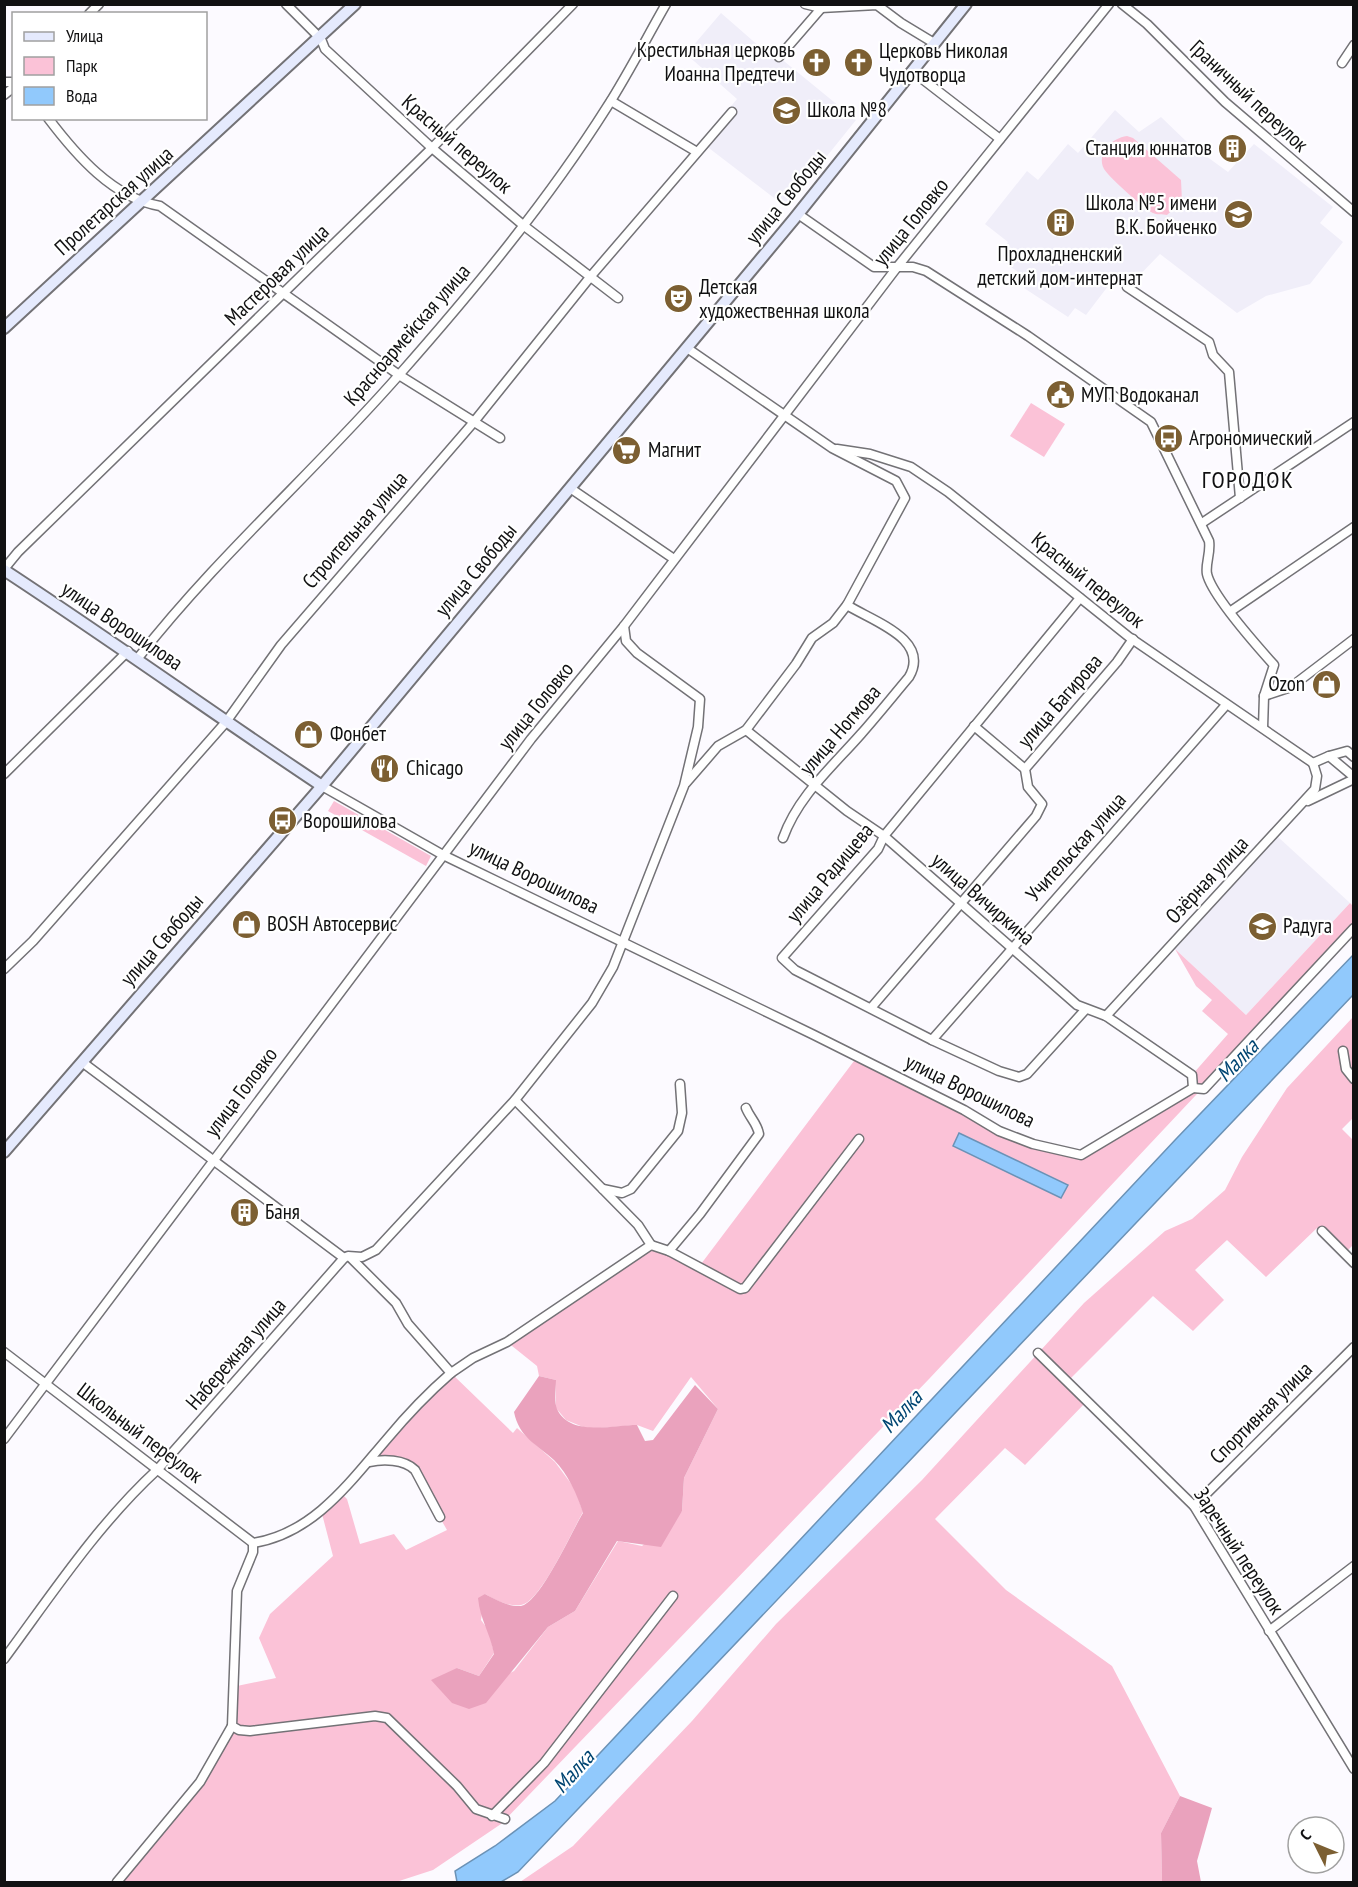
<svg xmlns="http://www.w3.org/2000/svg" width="1358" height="1887" viewBox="0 0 1358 1887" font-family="'PT Sans Narrow',sans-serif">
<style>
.built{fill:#f0eef9}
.green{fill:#fbc2d7}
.forest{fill:#eaa2bd}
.water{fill:#91c9fc;stroke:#6b92b6;stroke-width:1.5}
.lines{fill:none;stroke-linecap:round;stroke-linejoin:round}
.street-casing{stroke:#737276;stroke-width:11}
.secondary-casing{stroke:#737276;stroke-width:14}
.street{stroke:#fff;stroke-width:8}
.secondary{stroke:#e5eafd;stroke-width:10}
.labels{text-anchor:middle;stroke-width:4.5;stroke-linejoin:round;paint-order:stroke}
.poi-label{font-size:21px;fill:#111112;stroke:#fff;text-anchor:start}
.street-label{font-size:21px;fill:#111112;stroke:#fff}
.water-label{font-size:22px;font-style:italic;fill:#004572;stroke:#fff}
.quarter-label{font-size:24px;letter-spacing:1.5px;fill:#111112;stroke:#fff}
</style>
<rect width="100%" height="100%" fill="#fcfaff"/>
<!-- built -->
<g class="built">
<polygon points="721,13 767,53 779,57 856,120 786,207 701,142 737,99 686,54"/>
<polygon points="1115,110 1139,132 1161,117 1188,143 1228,172 1254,144 1333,207 1320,223 1343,242 1310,284 1266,296 1237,313 1160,254 1132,283 1118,273 1086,315 1075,308 1068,317 1024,288 1029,280 997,257 1008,242 985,224 1027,171 1038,180 1068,144 1078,153"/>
<polygon points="1277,836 1350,903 1246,1015 1175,949"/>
</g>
<!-- green -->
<g class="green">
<path d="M1127,136L1133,138L1181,180L1182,201L1167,215C1163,214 1156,215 1153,213C1145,210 1108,176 1104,169C1096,153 1112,138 1127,136Z"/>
<polygon points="1031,403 1065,424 1044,457 1010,436"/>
<polygon points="334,801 431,856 426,866 328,811"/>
<path d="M1350,903L1353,906V928L929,1379L501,1824L433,1870L396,1882H117L200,1782L232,1726V1687L276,1678L259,1638L270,1614L333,1556L321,1510L341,1493L347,1499L360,1544L394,1534L406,1550L447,1530L409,1464L368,1463L451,1373L513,1433L517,1428L555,1462L575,1489L583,1512C572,1531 540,1603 521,1605C509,1607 495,1600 485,1594L481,1620L489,1631L494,1653L479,1676L457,1668L452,1703L514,1671L548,1627L575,1611L618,1541L642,1546L682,1511L684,1478L718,1409L691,1377L653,1431L637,1425L588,1429L566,1420L556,1408V1380L539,1376L537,1366L507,1342L651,1245L698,1268L857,1057L999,1131L1081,1155L1193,1088L1192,1075L1228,1034L1202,1011L1212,1000L1196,986L1175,949L1246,1015Z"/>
<polygon points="1353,1017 1353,1118 1342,1129 1353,1140 1353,1245 1344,1254 1317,1228 1266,1277 1227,1240 1195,1270 1224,1300 1193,1331 1153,1296 1069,1380 1088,1400 1025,1465 1005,1448 935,1519 1006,1590 1112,1666 1180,1796 1161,1833 1162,1882 520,1882 573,1846 692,1721 776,1624 922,1480 1084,1303 1165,1231 1192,1219 1225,1190 1242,1157 1287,1088"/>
</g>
<!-- forest -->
<g class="forest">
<path d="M539,1376L556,1380C556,1389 554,1402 557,1409C570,1437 613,1425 637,1425L645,1441L653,1440L695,1385L718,1409L684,1478L682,1511L661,1547L617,1541L575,1611L548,1627L486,1703L469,1709L452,1703L431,1680L457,1668L479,1676L494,1654C490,1632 480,1620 478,1598L485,1594C495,1599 508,1607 521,1606C540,1603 572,1531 583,1513C577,1494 568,1474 554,1460C536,1444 519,1437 514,1412Z"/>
<polygon points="1180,1796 1212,1808 1197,1861 1201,1882 1162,1882 1161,1833"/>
</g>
<!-- water -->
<g class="water">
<polygon points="1353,955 1353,995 518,1872 501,1882 457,1882 455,1871 495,1846 555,1801 1176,1139"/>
<polygon points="959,1133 1068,1185 1061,1198 953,1146"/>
</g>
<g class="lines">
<defs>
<g id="street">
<polyline points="286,4 321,39 325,49 432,148 523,225 618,298"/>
<polyline points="805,4 821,8 877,5 901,23 934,43"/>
<polyline points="1122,4 1147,24 1225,102 1354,212"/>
<polyline points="89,14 99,4"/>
<polyline points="779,57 824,5"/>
<polyline points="1342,63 1354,45"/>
<polyline points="912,71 1000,139"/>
<polyline points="4,82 14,82"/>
<polyline points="4,95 14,87"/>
<polyline points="611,101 697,152"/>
<path d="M48,118C76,155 113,198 160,206L399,375L500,438"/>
<path d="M798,214L874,267H913L926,271L1028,336L1151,422L1209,541C1211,553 1205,564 1207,574C1212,596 1257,646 1274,665L1264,696L1263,728"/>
<polyline points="1127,287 1209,342 1213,355 1229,372 1240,498"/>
<polyline points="837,449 870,454 911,467 948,492 1129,637 1313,763"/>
<polyline points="570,488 674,559"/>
<polyline points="1202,523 1354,422"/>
<polyline points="4,569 18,552 432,148 573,4"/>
<polyline points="1080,598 884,836 878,849 782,958 795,970 932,1040 999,1071 1019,1077 1027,1074 1085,1010"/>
<polyline points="1231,611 1354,527"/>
<path d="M138,658C217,557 314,472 399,375C473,291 547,202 607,107C628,74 646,39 666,4"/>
<polyline points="1264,696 1291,687 1354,639"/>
<polyline points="974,726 1025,769"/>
<polyline points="746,730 847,811 884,836 1077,1005 1106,1016 1192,1075 1193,1088"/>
<polyline points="1329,756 1347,751 1354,757"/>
<polyline points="1313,763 1329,756 1354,777"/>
<polyline points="4,774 128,651"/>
<polyline points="686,783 718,746 746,730 796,664 812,638 833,623 847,605 905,498 896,481 832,448 687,348"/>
<polyline points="322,786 443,855 814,1035 964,1110 999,1131 1033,1144 1081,1155 1193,1088"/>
<polyline points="1308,801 1354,779"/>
<path d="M783,838C798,796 832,767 861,734C877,716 893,696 909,677C931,639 872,621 847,605"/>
<polyline points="4,969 33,941 226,722 281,645 473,423 591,276 732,112"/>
<polyline points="871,1008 1036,816 1042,804 1028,787 1025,769 1117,662 1133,639"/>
<polyline points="1106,1016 1315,789 1317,776 1313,763"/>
<polyline points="932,1040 1226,705"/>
<polyline points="1343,1051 1346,1069 1354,1079"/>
<polyline points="82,1062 344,1258"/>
<polyline points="1193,1088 1204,1089 1354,928"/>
<polyline points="603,1189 622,1193 631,1189 678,1131 682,1113 680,1084"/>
<polyline points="1322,1231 1354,1263"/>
<polyline points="651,1245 669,1251 740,1289 745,1288 859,1139"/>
<path d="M669,1251L700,1214L759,1134C757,1123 750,1118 746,1108"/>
<polyline points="4,1352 253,1543"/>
<polyline points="1038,1353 1194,1506 1354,1769"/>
<polyline points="451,1373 473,1358 507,1342 651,1245 638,1225 515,1100"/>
<polyline points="4,1439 531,739 624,626 898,266 1109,4"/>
<path d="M369,1462C383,1459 404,1459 415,1470L440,1517"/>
<polyline points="1194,1506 1354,1347"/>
<polyline points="253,1543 253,1552 237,1591 232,1726 239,1730 250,1731 375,1716 387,1718 457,1786 476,1809 505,1819"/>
<path d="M253,1543C313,1534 350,1482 387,1439C407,1415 428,1393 451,1373L408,1324L396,1303L351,1258"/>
<polyline points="1269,1631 1354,1566"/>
<path d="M4,1659C52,1594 98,1524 158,1469L344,1258L348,1256L362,1257L376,1250L515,1100L592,1003L613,967L684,786L698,727L700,699L637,653L626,641L624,626"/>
<polyline points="492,1816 544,1763 673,1596"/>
<polyline points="117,1882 200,1782 232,1726"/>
</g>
<g id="secondary">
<polyline points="4,328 355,4"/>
<path d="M4,570C111,640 215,715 322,786"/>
<polyline points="4,1152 322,786 794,219 966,4"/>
</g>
</defs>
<!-- street casing -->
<use href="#street" class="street-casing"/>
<!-- secondary casing -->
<use href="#secondary" class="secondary-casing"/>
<!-- street -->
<use href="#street" class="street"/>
<!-- secondary -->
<use href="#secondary" class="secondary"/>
</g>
<!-- icons -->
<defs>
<symbol id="church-disc" viewBox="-11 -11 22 22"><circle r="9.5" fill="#7c5f32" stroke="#fff"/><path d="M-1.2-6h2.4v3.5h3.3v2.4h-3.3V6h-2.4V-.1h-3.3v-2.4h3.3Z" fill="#fff"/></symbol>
<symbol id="school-disc" viewBox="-11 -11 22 22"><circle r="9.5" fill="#7c5f32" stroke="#fff"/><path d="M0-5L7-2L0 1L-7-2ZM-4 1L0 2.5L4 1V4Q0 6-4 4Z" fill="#fff"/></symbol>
<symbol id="building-disc" viewBox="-11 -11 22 22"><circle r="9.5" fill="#7c5f32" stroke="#fff"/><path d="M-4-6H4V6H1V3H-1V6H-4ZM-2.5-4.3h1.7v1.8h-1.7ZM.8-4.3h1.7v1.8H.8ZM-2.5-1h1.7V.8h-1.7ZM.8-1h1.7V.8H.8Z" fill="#fff"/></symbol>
<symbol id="theatre-disc" viewBox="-11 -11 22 22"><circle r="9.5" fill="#7c5f32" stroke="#fff"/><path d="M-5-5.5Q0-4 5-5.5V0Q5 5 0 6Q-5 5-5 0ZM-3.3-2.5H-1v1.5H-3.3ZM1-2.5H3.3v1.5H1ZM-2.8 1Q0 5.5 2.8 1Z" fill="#fff"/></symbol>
<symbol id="civic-disc" viewBox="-11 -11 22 22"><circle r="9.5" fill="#7c5f32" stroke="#fff"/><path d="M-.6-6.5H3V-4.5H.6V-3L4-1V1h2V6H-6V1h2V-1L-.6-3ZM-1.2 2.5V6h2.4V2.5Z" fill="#fff"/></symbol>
<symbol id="bus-disc" viewBox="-11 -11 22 22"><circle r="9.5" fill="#7c5f32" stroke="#fff"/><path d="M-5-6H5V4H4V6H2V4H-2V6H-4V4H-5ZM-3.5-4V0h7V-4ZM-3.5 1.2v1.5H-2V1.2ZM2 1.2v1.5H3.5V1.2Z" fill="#fff"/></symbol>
<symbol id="supermarket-disc" viewBox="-11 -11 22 22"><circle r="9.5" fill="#7c5f32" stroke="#fff"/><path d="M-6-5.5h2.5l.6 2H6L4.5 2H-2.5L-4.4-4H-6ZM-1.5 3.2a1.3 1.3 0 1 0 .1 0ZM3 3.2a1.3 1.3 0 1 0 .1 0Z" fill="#fff"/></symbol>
<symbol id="shop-disc" viewBox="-11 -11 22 22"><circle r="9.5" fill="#7c5f32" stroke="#fff"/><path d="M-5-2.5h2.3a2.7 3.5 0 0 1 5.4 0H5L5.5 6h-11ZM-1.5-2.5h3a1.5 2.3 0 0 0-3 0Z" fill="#fff"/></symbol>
<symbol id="restaurant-disc" viewBox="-11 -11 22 22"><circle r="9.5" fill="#7c5f32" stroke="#fff"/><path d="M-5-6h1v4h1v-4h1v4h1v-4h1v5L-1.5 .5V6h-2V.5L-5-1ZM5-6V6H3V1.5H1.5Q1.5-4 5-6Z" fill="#fff"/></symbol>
</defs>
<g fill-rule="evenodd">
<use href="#church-disc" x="800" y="46" width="33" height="33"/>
<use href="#church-disc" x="842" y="46" width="33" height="33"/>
<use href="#school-disc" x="770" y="94" width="33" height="33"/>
<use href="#building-disc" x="1216" y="132" width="33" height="33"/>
<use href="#school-disc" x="1222" y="198" width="33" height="33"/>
<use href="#building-disc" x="1044" y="206" width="33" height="33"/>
<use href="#theatre-disc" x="662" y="282" width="33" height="33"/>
<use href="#civic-disc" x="1044" y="378" width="33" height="33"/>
<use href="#bus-disc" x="1152" y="422" width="33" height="33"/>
<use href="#supermarket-disc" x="610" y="434" width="33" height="33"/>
<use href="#shop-disc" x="1310" y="668" width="33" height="33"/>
<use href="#shop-disc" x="292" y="718" width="33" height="33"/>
<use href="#restaurant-disc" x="368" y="752" width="33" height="33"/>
<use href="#bus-disc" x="266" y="804" width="33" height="33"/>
<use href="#shop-disc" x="230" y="908" width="33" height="33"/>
<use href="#school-disc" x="1246" y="910" width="33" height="33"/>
<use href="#building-disc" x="228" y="1196" width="33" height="33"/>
</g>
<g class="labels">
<!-- poi labels -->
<g class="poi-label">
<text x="795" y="57" text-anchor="end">Крестильная церковь<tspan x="795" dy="24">Иоанна Предтечи</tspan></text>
<text x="879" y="58">Церковь Николая<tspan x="879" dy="24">Чудотворца</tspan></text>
<text x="807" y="117">Школа №8</text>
<text x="1212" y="155" text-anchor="end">Станция юннатов</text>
<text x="1217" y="210" text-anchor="end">Школа №5 имени<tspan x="1217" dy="24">В.К. Бойченко</tspan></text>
<text x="1060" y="261" text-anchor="middle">Прохладненский<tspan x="1060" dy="24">детский дом-интернат</tspan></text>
<text x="699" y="294">Детская<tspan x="699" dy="24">художественная школа</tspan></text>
<text x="1081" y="402">МУП Водоканал</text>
<text x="1189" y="445">Агрономический</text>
<text x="648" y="457">Магнит</text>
<text x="1305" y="691" text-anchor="end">Ozon</text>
<text x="330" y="741">Фонбет</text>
<text x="406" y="775">Chicago</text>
<text x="303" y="828">Ворошилова</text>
<text x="267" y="931">BOSH Автосервис</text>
<text x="1283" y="933">Радуга</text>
<text x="265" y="1219">Баня</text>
</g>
<!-- street labels -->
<g class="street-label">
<text transform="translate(1249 96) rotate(43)" y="7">Граничный переулок</text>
<text transform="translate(457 144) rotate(41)" y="7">Красный переулок</text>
<text transform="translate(786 197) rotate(-51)" y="7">улица Свободы</text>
<text transform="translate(114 201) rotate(-42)" y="7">Пролетарская улица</text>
<text transform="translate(911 222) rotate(-51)" y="7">улица Головко</text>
<text transform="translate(277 275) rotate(-44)" y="7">Мастеровая улица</text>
<text transform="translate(407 335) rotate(-49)" y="7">Красноармейская улица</text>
<text transform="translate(355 530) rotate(-49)" y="7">Строительная улица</text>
<text transform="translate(476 570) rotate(-50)" y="7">улица Свободы</text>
<text transform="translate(1088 580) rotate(39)" y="7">Красный переулок</text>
<text transform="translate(122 626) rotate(34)" y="7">улица Ворошилова</text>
<text transform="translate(1060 701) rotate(-49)" y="7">улица Багирова</text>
<text transform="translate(536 706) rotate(-51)" y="7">улица Головко</text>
<text transform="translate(840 730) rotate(-49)" y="7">улица Ногмова</text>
<text transform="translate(1076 847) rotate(-48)" y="7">Учительская улица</text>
<text transform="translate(830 873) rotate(-50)" y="7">улица Радищева</text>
<text transform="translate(534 877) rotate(26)" y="7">улица Ворошилова</text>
<text transform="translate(1207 880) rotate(-47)" y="7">Озёрная улица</text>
<text transform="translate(983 899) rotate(41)" y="7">улица Вичиркина</text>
<text transform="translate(162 940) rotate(-49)" y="7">улица Свободы</text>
<text transform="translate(970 1091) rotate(26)" y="7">улица Ворошилова</text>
<text transform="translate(241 1092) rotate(-53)" y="7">улица Головко</text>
<text transform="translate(236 1354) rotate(-49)" y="7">Набережная улица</text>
<text transform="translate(1261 1413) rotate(-45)" y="7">Спортивная улица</text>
<text transform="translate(140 1433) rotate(37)" y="7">Школьный переулок</text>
<text transform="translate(1239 1551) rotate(57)" y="7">Заречный переулок</text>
</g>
<!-- water labels -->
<g class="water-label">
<text transform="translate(1237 1060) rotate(-46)" y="8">Малка</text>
<text transform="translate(901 1411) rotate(-47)" y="8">Малка</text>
<text transform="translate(573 1771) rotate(-48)" y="8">Малка</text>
</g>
<!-- quarter labels -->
<g class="quarter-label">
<text x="1248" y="488">ГОРОДОК</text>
</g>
</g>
<!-- border -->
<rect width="1358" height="1887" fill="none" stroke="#111112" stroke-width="12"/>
<!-- legend -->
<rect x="12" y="12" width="195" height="108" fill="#ffffff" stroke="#a0a0a0" stroke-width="1.5"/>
<rect x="24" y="32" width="30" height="9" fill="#e5eafd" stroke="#a0a0a0" stroke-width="1.5"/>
<text x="66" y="42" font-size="18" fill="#111112">Улица</text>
<rect x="24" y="57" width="30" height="18" fill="#fbc2d7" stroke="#a0a0a0" stroke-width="1.5"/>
<text x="66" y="72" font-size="18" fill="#111112">Парк</text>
<rect x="24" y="87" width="30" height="18" fill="#91c9fc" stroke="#a0a0a0" stroke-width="1.5"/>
<text x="66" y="102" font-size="18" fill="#111112">Вода</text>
<!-- north arrow -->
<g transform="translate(1316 1845) rotate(313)"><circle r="28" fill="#ffffff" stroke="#a0a0a0" stroke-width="1.5"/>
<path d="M0-4.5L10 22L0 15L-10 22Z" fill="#7c5f32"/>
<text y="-9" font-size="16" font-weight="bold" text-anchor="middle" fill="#111112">С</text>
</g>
</svg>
